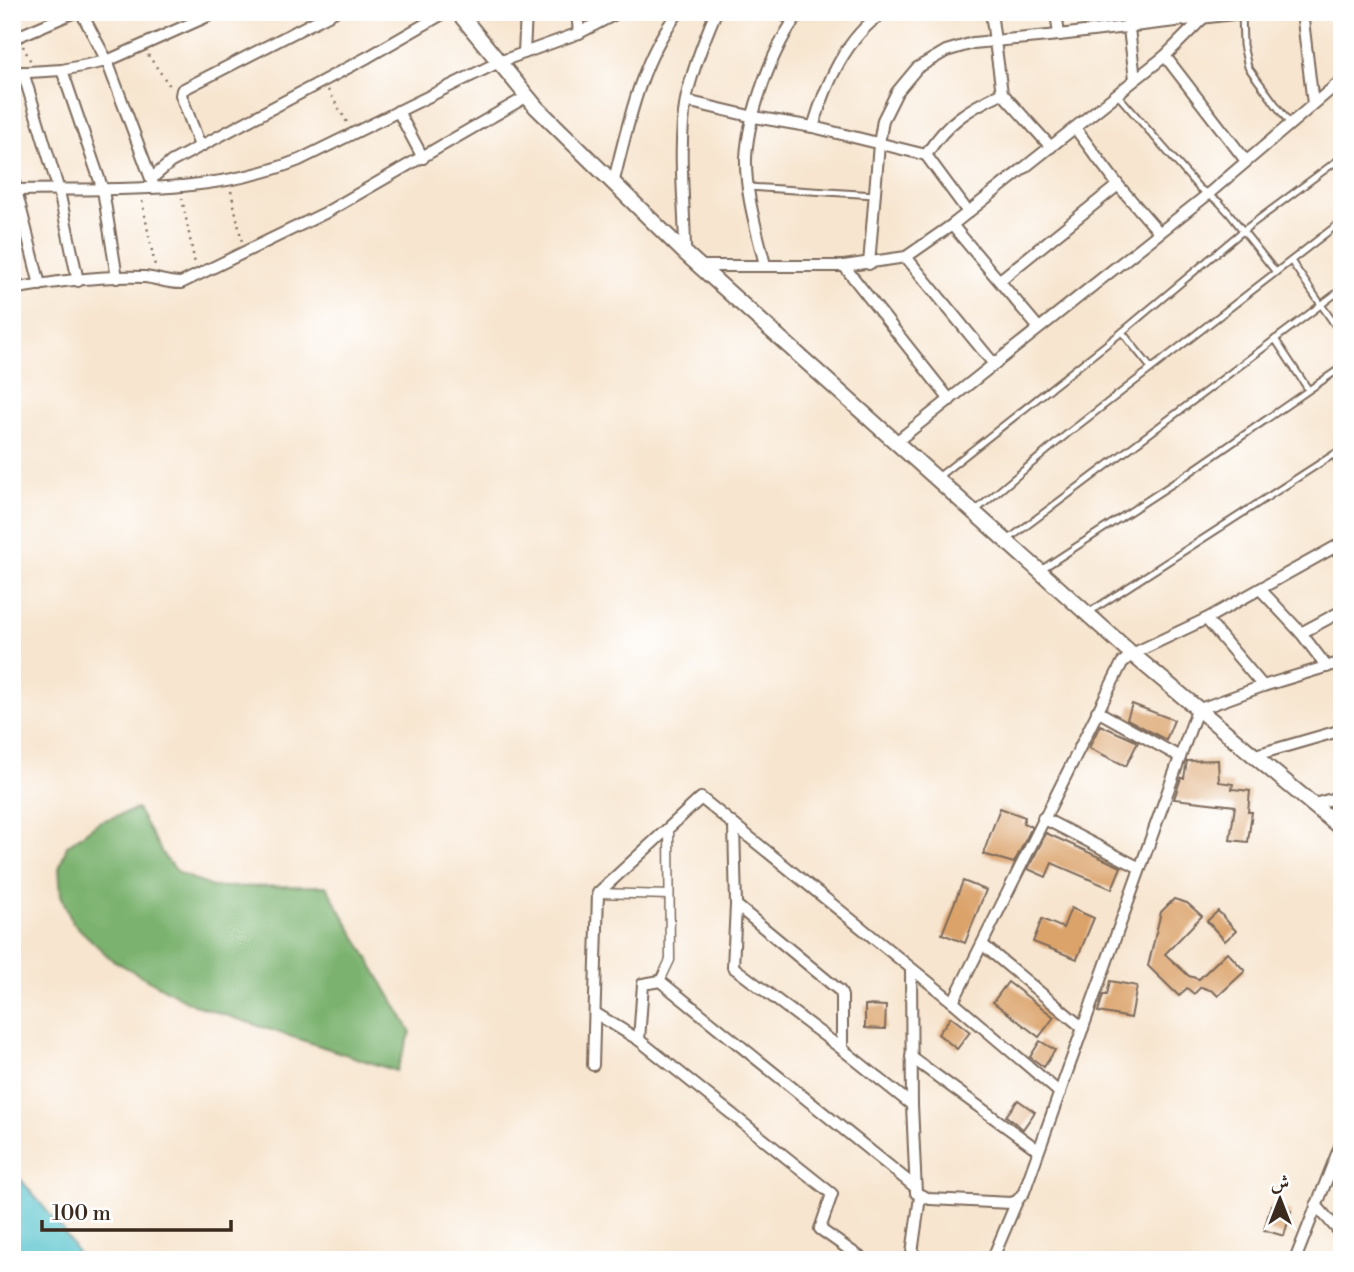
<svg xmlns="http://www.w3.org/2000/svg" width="1354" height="1272" viewBox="0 0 1354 1272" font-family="'Libre Bodoni',Amiri,serif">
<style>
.forest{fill:#7cb26f;stroke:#5c6e46;stroke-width:2}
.water{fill:#55c2cc;stroke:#487675;stroke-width:2}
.building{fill:#dba36b}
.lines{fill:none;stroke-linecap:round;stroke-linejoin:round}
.service-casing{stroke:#7d6b5c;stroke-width:9}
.pedestrian-casing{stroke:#7d6b5c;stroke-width:11}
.minor-casing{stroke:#7d6b5c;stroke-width:14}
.tertiary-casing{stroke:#7d6b5c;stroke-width:18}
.path{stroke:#7d6b5c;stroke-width:2.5;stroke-dasharray:2 5;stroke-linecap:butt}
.service{stroke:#fff;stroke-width:5}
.pedestrian{stroke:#fff;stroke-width:8}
.minor{stroke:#fff;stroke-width:10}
.tertiary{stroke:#fff;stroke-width:14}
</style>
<rect width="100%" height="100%" fill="#fff"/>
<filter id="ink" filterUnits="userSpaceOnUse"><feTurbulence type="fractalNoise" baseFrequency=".0143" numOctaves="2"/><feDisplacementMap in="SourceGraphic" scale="14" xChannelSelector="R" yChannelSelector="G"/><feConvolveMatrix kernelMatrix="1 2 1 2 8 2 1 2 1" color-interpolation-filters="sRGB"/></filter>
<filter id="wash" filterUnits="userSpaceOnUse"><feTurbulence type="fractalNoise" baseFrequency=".00686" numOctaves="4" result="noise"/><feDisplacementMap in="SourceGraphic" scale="28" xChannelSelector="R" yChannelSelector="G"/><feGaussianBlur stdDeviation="1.57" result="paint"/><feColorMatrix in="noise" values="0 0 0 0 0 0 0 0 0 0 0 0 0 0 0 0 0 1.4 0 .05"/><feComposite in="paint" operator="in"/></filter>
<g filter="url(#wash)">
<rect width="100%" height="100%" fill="#f7e5cf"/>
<!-- forest -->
<polygon class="forest" points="137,809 165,858 179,873 212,887 326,886 411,1032 396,1071 192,1004 111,959 72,922 61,895 59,869 67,846 99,822"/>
<!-- water -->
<polygon class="water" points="12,1169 62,1229 82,1260 12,1260"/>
<g id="blocks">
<!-- building -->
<g class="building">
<polygon points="1132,704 1174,720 1166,740 1127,719"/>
<polygon points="1100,725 1138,742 1126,766 1089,748"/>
<polygon points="1218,760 1219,782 1233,784 1232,789 1250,791 1248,812 1252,812 1248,842 1230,840 1235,806 1174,799 1181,778 1184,778 1187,761"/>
<polygon points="1000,808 1025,817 1023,823 1032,827 1014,863 983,854"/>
<polygon points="1046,833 1121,867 1112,889 1052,863 1046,877 1028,869"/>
<polygon points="963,881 986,890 965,943 942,934"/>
<polygon points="1174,899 1187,903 1202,916 1165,954 1189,976 1199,979 1227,952 1245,971 1218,996 1213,991 1201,987 1194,994 1187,988 1179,996 1148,966 1161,912"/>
<polygon points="1071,908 1094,918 1077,959 1033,942 1042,919 1063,928"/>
<polygon points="1218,911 1236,931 1225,941 1207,921"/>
<polygon points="1110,981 1137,986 1131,1018 1098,1012 1103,995 1107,995"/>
<polygon points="1008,982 1054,1017 1039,1037 993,1002"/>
<polygon points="865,1005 886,1006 885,1029 865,1028"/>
<polygon points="951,1017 970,1032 957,1049 938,1034"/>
<polygon points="1040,1041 1055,1050 1044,1067 1030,1057"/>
<polygon points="1018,1100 1035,1112 1023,1129 1006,1116"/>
<polygon points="1271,1205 1291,1211 1284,1236 1264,1230"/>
</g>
</g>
</g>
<g filter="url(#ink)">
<use href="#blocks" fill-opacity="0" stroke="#7d6b5c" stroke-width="2"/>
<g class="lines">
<defs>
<g id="service">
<polyline points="1242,12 1243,45 1248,67 1290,124"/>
<polyline points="1116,93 1199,188 1219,202 1229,213 1275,271"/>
<polyline points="748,187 875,195"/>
<polyline points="1291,261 1342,335"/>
<polyline points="1122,332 1151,368"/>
<polyline points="1275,339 1308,389"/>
<polyline points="1334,455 1342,467"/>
<polyline points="938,477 1122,332 1244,230 1342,157"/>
<polyline points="974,512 1067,434 1342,221"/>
<polyline points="1009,539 1342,289"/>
<polyline points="1042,569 1186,475 1342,367"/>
<polyline points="1088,613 1342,449"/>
</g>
<g id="pedestrian">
<polyline points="598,893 669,895"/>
<polyline points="660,981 670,960 669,827"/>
</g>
<g id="minor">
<polyline points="81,12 107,61 153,184"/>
<polyline points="577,12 579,33"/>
<polyline points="780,12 793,21"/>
<polyline points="991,12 1002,93 1051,147"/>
<polyline points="1056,12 1059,35"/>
<polyline points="1127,12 1135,79"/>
<polyline points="1302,12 1313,104"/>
<polyline points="12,39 75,12"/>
<polyline points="524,53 526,12"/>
<polyline points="1165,56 1246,161"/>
<polyline points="62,70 103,190 117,278"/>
<polyline points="23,72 59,191 78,281"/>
<polyline points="12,73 62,70 107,61 217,12"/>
<polyline points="686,101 754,117 813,127 926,155"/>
<polyline points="398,111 423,158"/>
<path d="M813,127C826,84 845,38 884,12"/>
<polyline points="1075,128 1118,185 1158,231"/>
<polyline points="200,146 181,95 182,90 334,12"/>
<polyline points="12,174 40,285"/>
<polyline points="151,179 171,162 368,57 446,12"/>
<path d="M613,184C627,129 641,57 679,12"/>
<path d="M12,190C108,188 209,196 299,160L499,62L579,33L619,12"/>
<path d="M968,212L926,155C947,122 968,109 1002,93"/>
<polyline points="952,225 1038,327"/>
<path d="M685,253C685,203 677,150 686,100C692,70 704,40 716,12"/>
<polyline points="906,257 994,364"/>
<polyline points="869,264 879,144 883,120 897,92 917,68 946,51 973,43 1059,35 1242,13"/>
<path d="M765,265C757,231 745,193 746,158C748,115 773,46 800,12"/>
<polyline points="699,266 844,266 906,257 952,225 1165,56 1205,16"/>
<polyline points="844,266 950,400"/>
<polyline points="1000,280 1118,185"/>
<path d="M12,289C55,282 100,275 144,277C157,278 166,283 181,283L325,213L526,97"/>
<polyline points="896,442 1207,195 1342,80"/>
<polyline points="1260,589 1301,633 1327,667"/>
<polyline points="1206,619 1263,686"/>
<polyline points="1301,633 1342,611"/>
<polyline points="1097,711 1180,757"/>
<polyline points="1252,756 1342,730"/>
<polyline points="1311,805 1342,796"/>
<polyline points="1043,818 1140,868"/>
<polyline points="734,825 736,905 733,967 842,1049 912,1105"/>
<polyline points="736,905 840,991 842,996 842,1049"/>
<polyline points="983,945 1083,1028"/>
<polyline points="911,970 912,1105 916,1193 930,1199 1011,1203 1017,1201"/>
<polyline points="953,1002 1122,663 1132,654 1206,619 1342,543"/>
<polyline points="595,1013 639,1040 832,1194 820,1229 864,1260"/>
<polyline points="639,1040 643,984 660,981 914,1186"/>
<polyline points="911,1057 1038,1150"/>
<polyline points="593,1065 598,893 701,798 953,1002 1060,1093"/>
<polyline points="1316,1205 1342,1235"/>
<polyline points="911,1260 920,1197"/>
<polyline points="992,1260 1017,1201 1024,1192 1197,710 1263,686 1342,662"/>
<polyline points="1295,1260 1342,1141"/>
</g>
<polyline id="tertiary" points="458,12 536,107 685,253 1132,654 1342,829"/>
</defs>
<!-- service casing -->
<use href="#service" class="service-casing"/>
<!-- pedestrian casing -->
<use href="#pedestrian" class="pedestrian-casing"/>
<!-- minor casing -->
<use href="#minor" class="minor-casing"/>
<!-- tertiary casing -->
<use href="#tertiary" class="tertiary-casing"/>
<!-- path -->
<g class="path">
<polyline points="23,46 31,62"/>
<polyline points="148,55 172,89"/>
<polyline points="328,90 348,124"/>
<polyline points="231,191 242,242"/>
<polyline points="182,198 195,264"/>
<polyline points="142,201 155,266"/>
</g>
<!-- service -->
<use href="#service" class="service"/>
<!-- pedestrian -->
<use href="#pedestrian" class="pedestrian"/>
<!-- minor -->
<use href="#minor" class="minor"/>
<!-- tertiary -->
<use href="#tertiary" class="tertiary"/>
</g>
</g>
<!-- margin -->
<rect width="1354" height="1272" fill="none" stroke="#fff" stroke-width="42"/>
<!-- north arrow -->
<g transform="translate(1280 1199)" stroke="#ffffff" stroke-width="5" paint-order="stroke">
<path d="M0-5L12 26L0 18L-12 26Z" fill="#3b2a1e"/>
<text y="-10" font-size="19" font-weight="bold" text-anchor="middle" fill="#3b2a1e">ش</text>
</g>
<!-- scale -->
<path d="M42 1220v10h189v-10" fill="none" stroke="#3b2a1e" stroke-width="3.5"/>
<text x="52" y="1220" font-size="21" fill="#3b2a1e" stroke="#ffffff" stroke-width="5" paint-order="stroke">100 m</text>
</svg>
